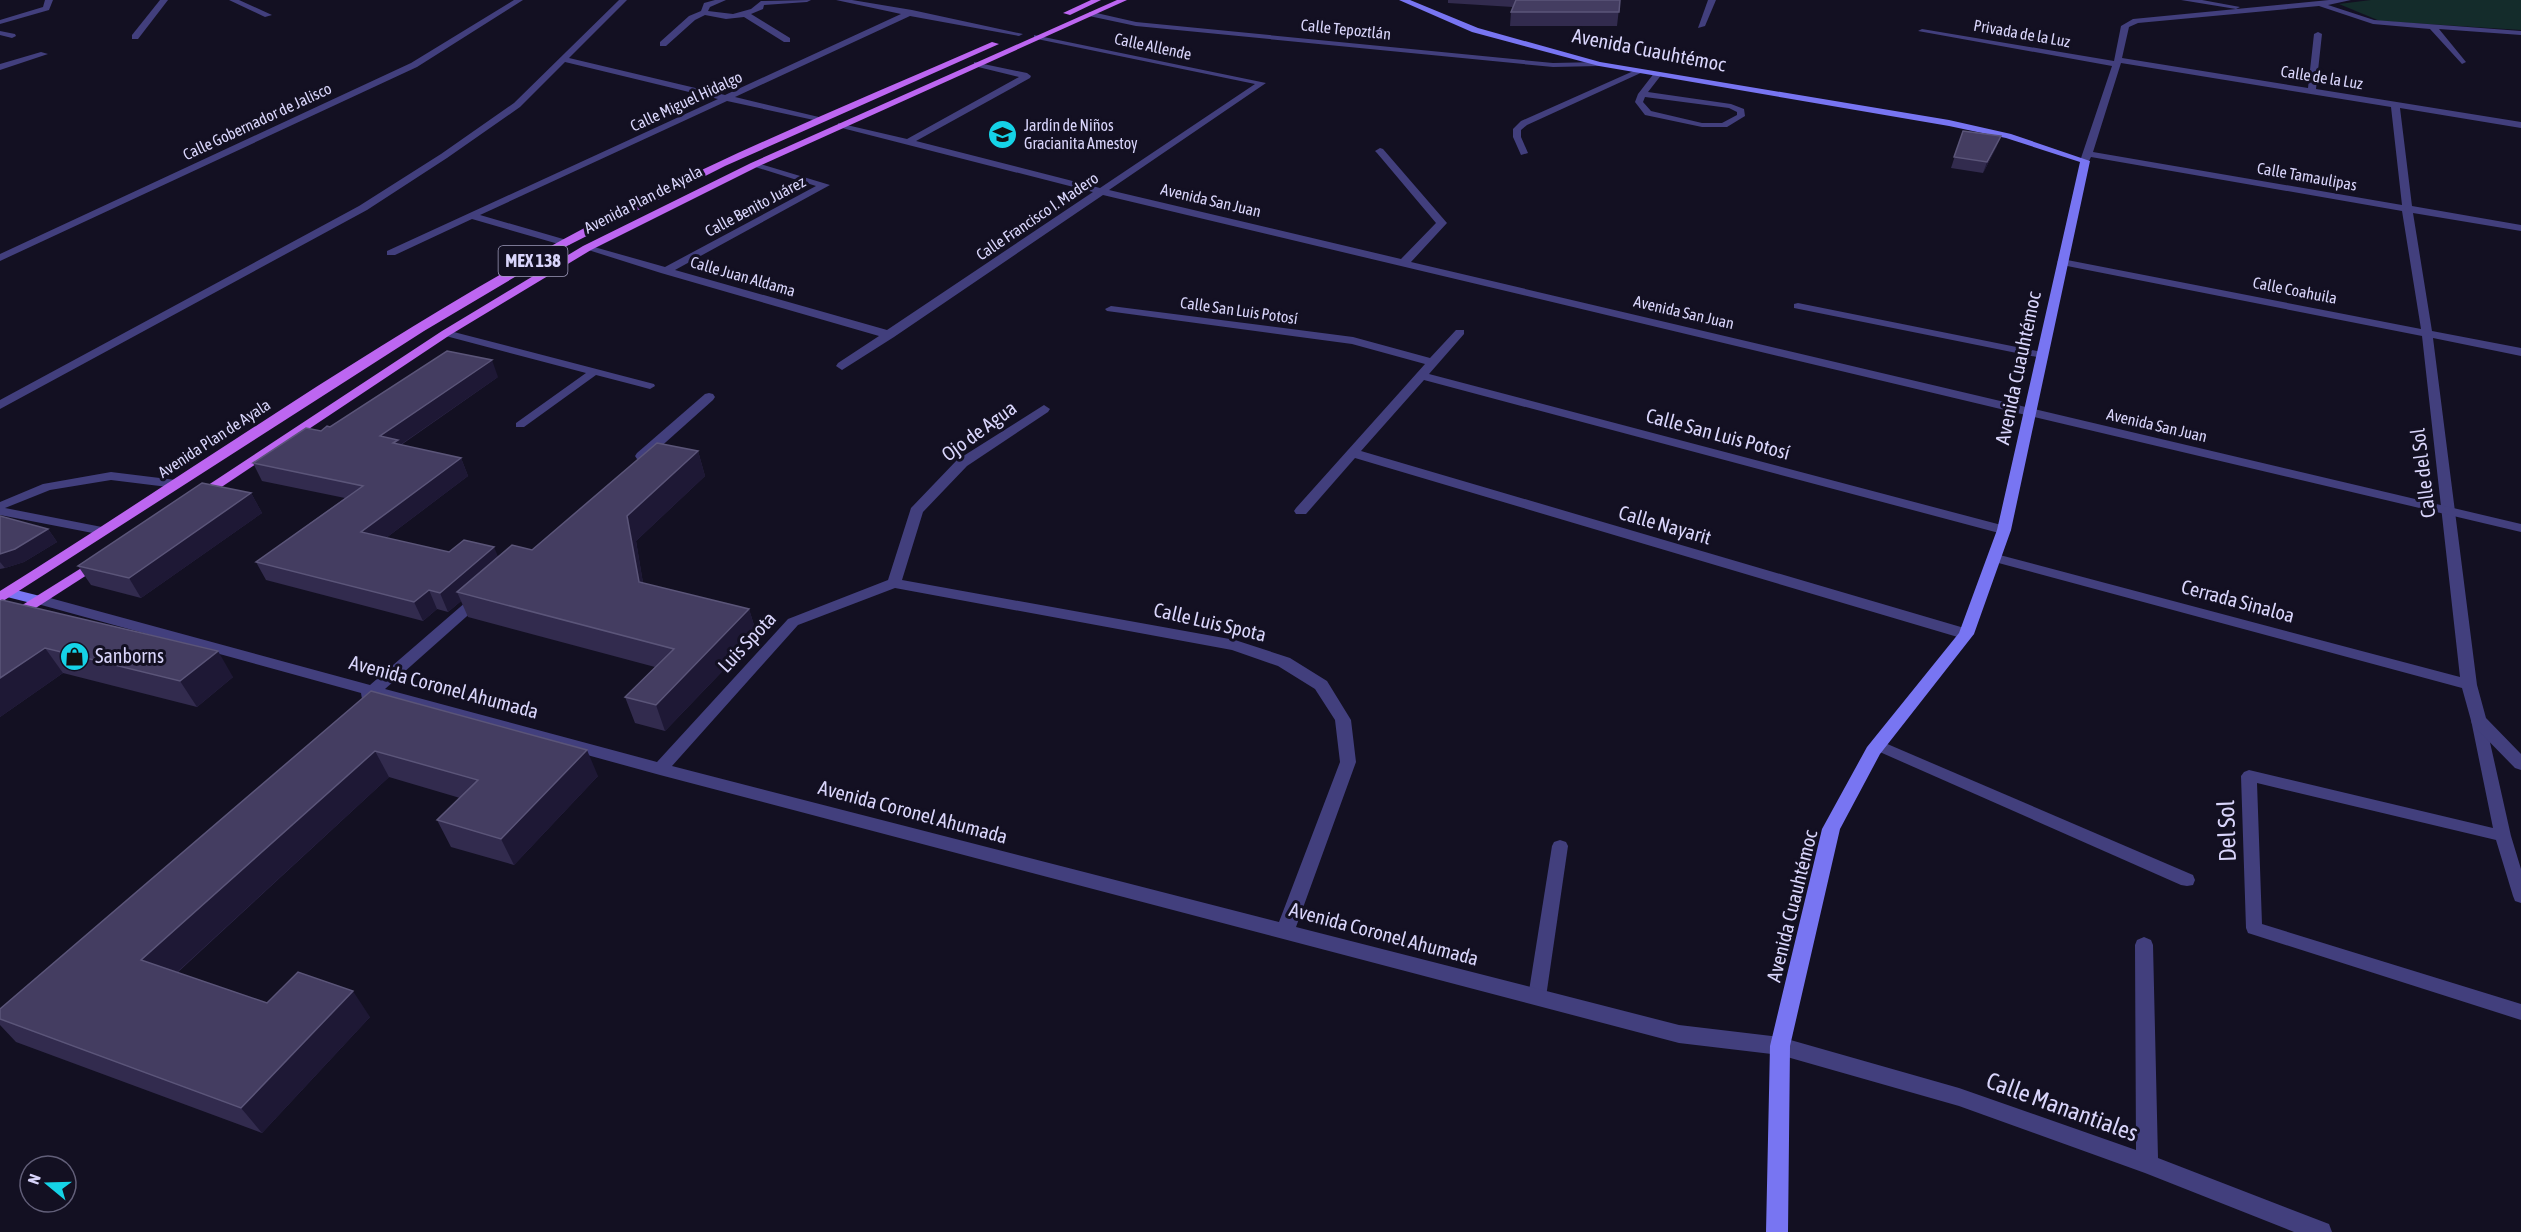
<svg xmlns="http://www.w3.org/2000/svg" width="2521" height="1232" viewBox="0 0 2521 1232" font-family="'Asap Condensed',sans-serif">
<style>
.green{fill:#142c2b}
.lines{fill:none;stroke-linecap:round;stroke-linejoin:round}
.service{fill:#423f7d;fill-rule:evenodd}
.minor{fill:#423f7d;fill-rule:evenodd}
.tertiary{fill:#423f7d;fill-rule:evenodd}
.secondary{fill:#7875f2;fill-rule:evenodd}
.primary{fill:#bd66f1;fill-rule:evenodd}
.wall{fill:#322b4e}
.shaded-wall{fill:#1e1835}
.building{fill:#443d61;stroke:#5b5579;stroke-width:1.5}
.labels{text-anchor:middle;stroke-width:6;stroke-linejoin:round;paint-order:stroke}
.far-street-label{font-size:16px;fill:#d9d5fb;stroke:#131022}
.far-poi-label{font-size:16px;fill:#d9d5fb;stroke:#131022;text-anchor:start}
.shield{fill:#131022;stroke:#9e9aba;stroke-width:1.5}
.shield-label{font-size:18px;font-weight:bold;fill:#d9d5fb}
.street-label{font-size:20px;fill:#d9d5fb;stroke:#131022}
.poi-label{font-size:20px;fill:#d9d5fb;stroke:#131022;text-anchor:start}
.near-street-label{font-size:24px;fill:#d9d5fb;stroke:#131022}
</style>
<rect width="100%" height="100%" fill="#131022"/>
<!-- green -->
<polygon class="green" points="2371,0 2521,0 2521,30 2380,21 2339,4"/>
<g class="lines">
<!-- service -->
<g class="service">
<polygon points="1638,69 1645,71 1527,125 1521,130 1521,137 1528,153 1521,155 1513,137 1513,129 1521,121"/>
<path d="M1655,72L1662,74L1648,92L1731,104L1744,109L1745,116L1727,127H1702L1645,115L1635,102L1638,94ZM1645,97L1729,108L1737,112V115L1722,123H1702L1651,111L1643,102Z"/>
<polygon points="1798,303 2042,352 2047,355 2042,358 1794,308 1794,304"/>
<polygon points="446,330 654,384 655,386 650,389 596,375 524,427 516,427 516,423 586,373 442,335 441,333"/>
<polygon points="111,472 176,480 182,484 176,488 111,480 50,490 5,508 107,528 109,531 103,535 0,515 0,502 43,484"/>
<polygon points="2478,715 2483,716 2485,720 2511,836 2521,869 2521,903 2515,901 2513,896 2496,840 2257,783 2262,924 2521,1004 2521,1020 2248,933 2246,928 2241,776 2244,772 2249,770 2493,828 2471,720 2473,716"/>
<polygon points="1878,740 2193,875 2195,880 2193,885 2187,886 2181,885 1873,749 1871,745 1873,741"/>
<polygon points="1560,840 1566,842 1568,846 1546,997 1543,1002 1537,1004 1531,1002 1528,997 1552,846 1554,842"/>
</g>
<!-- minor -->
<g class="minor">
<polygon points="45,0 53,0 49,10 0,24 0,20 43,7"/>
<polygon points="160,0 168,0 138,39 132,39 132,35"/>
<polygon points="229,0 239,0 272,15 265,17"/>
<polygon points="514,0 523,0 417,67 0,261 0,254 411,63"/>
<polygon points="619,0 627,0 569,58 725,95 901,14 836,0 852,0 912,10 1023,34 1019,36 910,16 735,97 823,118 823,122 727,101 480,215 570,241 570,245 562,245 472,219 395,255 387,255 387,251 718,99 565,62 520,107 447,158 367,210 0,409 0,400 359,206 441,154 514,103"/>
<polygon points="715,0 726,0 710,7 708,11 733,14 751,9 761,1 811,0 807,2 764,5 763,9 751,14 790,38 790,42 784,42 744,17 726,19 705,15 695,20 666,46 660,46 660,42 689,16 701,11 704,3"/>
<polygon points="1708,0 1716,0 1705,26 1698,28"/>
<polygon points="2181,0 2202,0 2240,7 2236,9"/>
<path d="M2329,0H2351L2328,5L2374,20L2521,31V35L2439,29L2466,62L2462,64L2430,29L2373,24L2319,6L2138,23L2129,27L2122,58L2308,88L2314,34L2318,32L2322,34L2316,89L2521,122V128L2400,108L2412,206L2521,225V231L2413,213L2432,331L2521,348V356L2433,338L2477,685L2486,718L2521,754V770L2515,768L2472,724L2462,688L1991,561L1989,558L1996,554L2460,677L2422,336L2062,265L2057,262L2062,259L2421,329L2402,211L2091,157L2088,163H2082L2080,161L2112,66L1918,31L1922,29L2114,61L2121,26L2133,19ZM2121,63L2391,107L2402,205L2093,152Z"/>
<polygon points="1092,12 1136,22 1553,63 1599,62 1603,64 1599,66 1553,67 1136,26 1089,16 1089,12"/>
<polygon points="0,31 15,34 16,36 12,38 0,35"/>
<polygon points="1034,35 1266,83 1109,190 1401,259 1436,223 1377,153 1375,151 1380,148 1383,149 1447,223 1411,262 2030,408 2036,412 2030,416 1103,195 894,337 842,370 836,366 838,363 879,336 661,273 582,248 587,245 665,267 816,186 749,165 757,163 830,185 675,270 887,330 1093,192 838,127 838,123 907,139 1019,77 974,66 974,62 1027,73 1031,76 1030,78 916,141 1100,188 1255,84 1037,39 1034,39"/>
<polygon points="41,52 48,54 0,70 0,64"/>
<polygon points="1111,306 1353,337 1430,358 1456,330 1464,330 1464,334 1429,374 2009,527 2011,530 2009,533 1999,533 1424,380 1361,451 1971,630 1974,634 1966,639 1961,638 1355,458 1306,514 1296,514 1294,511 1296,508 1425,364 1352,344 1107,311 1105,309"/>
<polygon points="709,393 713,394 715,397 713,400 647,459 637,459 635,456 637,453 705,394"/>
<path d="M1044,405L1050,409L1048,412L967,466L923,512L902,580L1235,640L1290,658L1327,681L1351,720L1356,762L1296,927L1679,1025L1780,1037L1959,1088L2136,1150L2135,945L2137,940L2144,937L2151,940L2153,945L2158,1158L2329,1224L2332,1232H2294L2145,1173L1959,1106L1780,1055L1679,1043L660,775L376,697L368,700L362,699L361,693L34,603L32,600L39,595L370,685L474,595H484L486,598L484,601L385,689L657,762L788,619L888,580L911,508L957,460ZM895,588L1232,650L1278,666L1315,689L1335,720L1340,762L1279,922L672,766L798,625Z"/>
</g>
<!-- tertiary -->
<polygon class="tertiary" points="2030,408 2521,524 2521,532 2026,415 2024,412"/>
<!-- secondary -->
<g class="secondary">
<polygon points="1399,0 1410,0 1478,28 1600,62 1949,120 2011,134 2090,161 2011,530 1974,634 1880,754 1840,829 1790,1046 1788,1232 1766,1232 1770,1046 1822,829 1867,747 1959,633 1997,530 2080,162 2006,138 1949,126 1599,66 1472,32"/>
<polygon points="8,588 44,597 46,600 39,605 3,596 1,593 3,590"/>
</g>
<!-- primary -->
<g class="primary">
<polygon points="1091,0 1101,0 1070,15 1063,13"/>
<polygon points="1117,0 1127,0 757,167 591,250 450,335 202,500 192,500 190,497 442,331 583,246 751,163"/>
<path d="M992,42L999,44L725,166L567,246L424,331L0,603V591C187,474 368,346 562,240C701,165 847,105 992,42Z"/>
<polygon points="99,557 104,558 106,561 104,564 0,631 0,619"/>
</g>
</g>
<!-- wall -->
<g class="wall">
<polygon points="1448,0 1620,0 1617,26 1510,26 1511,12 1513,7 1448,3"/>
<polygon points="1963,131 1997,146 1983,173 1951,168"/>
<polygon points="498,377 401,445 461,458 468,476 386,538 449,552 498,556 532,550 698,451 705,476 636,541 643,583 749,609 757,635 665,731 635,723 625,697 655,667 468,617 461,601 448,612 437,609 423,621 266,580 256,562 345,498 262,481 253,463 321,431 330,427"/>
<polygon points="251,493 262,513 141,598 91,585 78,566"/>
<polygon points="0,516 48,529 57,542 24,562 5,568 0,569"/>
<polygon points="0,601 233,677 197,707 63,673 0,717"/>
<polygon points="371,691 598,776 514,865 451,847 437,820 460,798 389,777 177,973 267,1003 370,1017 262,1133 16,1042 0,1025 0,1009"/>
</g>
<!-- shaded-wall -->
<g class="shaded-wall">
<polygon points="2001,136 1997,146 1983,173 1987,162"/>
<polygon points="492,360 498,377 400,445 406,457 380,436"/>
<polygon points="698,451 705,476 636,541 647,607 639,582 627,516"/>
<polygon points="461,458 468,476 370,550 361,532"/>
<polygon points="251,493 262,513 141,598 129,578"/>
<polygon points="48,529 57,542 24,562 5,568 0,562 0,554"/>
<polygon points="494,547 502,566 457,592 461,601 448,612 440,593"/>
<polygon points="429,590 437,609 423,621 414,602"/>
<polygon points="749,609 757,635 665,731 656,705"/>
<polygon points="45,648 63,673 0,717 0,678"/>
<polygon points="218,651 233,677 197,707 180,681"/>
<polygon points="587,750 598,776 514,865 501,839"/>
<polygon points="375,751 389,777 162,986 141,960"/>
<polygon points="353,991 370,1017 262,1133 241,1108"/>
</g>
<!-- building -->
<g class="building">
<polygon points="1516,0 1620,0 1619,12 1511,12"/>
<polygon points="1963,131 2001,136 1987,162 1954,157"/>
<polygon points="447,351 492,360 380,436 398,440 393,443 461,458 361,532 449,552 464,540 494,547 440,593 429,590 414,602 256,562 363,486 253,463 306,428 321,431 327,426 330,427"/>
<polygon points="657,443 698,451 627,516 639,582 749,609 656,705 625,697 674,649 457,592 512,545 532,550"/>
<polygon points="202,483 251,493 129,578 78,566"/>
<polygon points="0,516 48,529 15,549 0,554"/>
<polygon points="2,600 218,651 180,681 45,648 0,678 0,601"/>
<polygon points="371,691 587,750 501,839 437,820 478,780 375,751 141,960 267,1003 298,972 353,991 241,1108 0,1019 0,1009"/>
</g>
<!-- icons -->
<defs>
<symbol id="school-disc" viewBox="-11 -11 22 22"><circle r="9.5" fill="#15d3e7" stroke="#131022"/><path d="M0-5L7-2L0 1L-7-2ZM-4 1L0 2.5L4 1V4Q0 6-4 4Z" fill="#111"/></symbol>
<symbol id="shop-disc" viewBox="-11 -11 22 22"><circle r="9.5" fill="#15d3e7" stroke="#131022"/><path d="M-5-2.5h2.3a2.7 3.5 0 0 1 5.4 0H5L5.5 6h-11ZM-1.5-2.5h3a1.5 2.3 0 0 0-3 0Z" fill="#111"/></symbol>
</defs>
<g fill-rule="evenodd">
<use href="#school-disc" x="986" y="118" width="33" height="33"/>
<use href="#shop-disc" x="58" y="640" width="33" height="33"/>
</g>
<g class="labels">
<!-- far-street labels -->
<g class="far-street-label">
<text transform="translate(1346 29) rotate(6)" y="6">Calle Tepoztlán</text>
<text transform="translate(2022 33) rotate(10)" y="6">Privada de la Luz</text>
<text transform="translate(1153 46) rotate(12)" y="6">Calle Allende</text>
<text transform="translate(2322 77) rotate(9)" y="6">Calle de la Luz</text>
<text transform="translate(686 101) rotate(-25)" y="6">Calle Miguel Hidalgo</text>
<text transform="translate(257 121) rotate(-25)" y="6">Calle Gobernador de Jalisco</text>
<text transform="translate(2307 176) rotate(10)" y="6">Calle Tamaulipas</text>
<text transform="translate(643 199) rotate(-27)" y="6">Avenida Plan de Ayala</text>
<text transform="translate(1211 200) rotate(13)" y="6">Avenida San Juan</text>
<text transform="translate(755 206) rotate(-28)" y="6">Calle Benito Juárez</text>
<text transform="translate(1037 216) rotate(-34)" y="6">Calle Francisco I. Madero</text>
<text transform="translate(743 276) rotate(16)" y="6">Calle Juan Aldama</text>
<text transform="translate(2295 290) rotate(11)" y="6">Calle Coahuila</text>
<text transform="translate(1239 310) rotate(8)" y="6">Calle San Luis Potosí</text>
<text transform="translate(1684 312) rotate(13)" y="6">Avenida San Juan</text>
<text transform="translate(2157 425) rotate(13)" y="6">Avenida San Juan</text>
<text transform="translate(214 438) rotate(-33)" y="6">Avenida Plan de Ayala</text>
</g>
<!-- far-poi labels -->
<g class="far-poi-label">
<text x="1024" y="131">Jardín de Niños<tspan x="1024" dy="18">Gracianita Amestoy</tspan></text>
</g>
<!-- shield labels -->
<rect class="shield" x="498.5" y="246" width="69" height="30" rx="4.5"/>
<g class="shield-label">
<text x="533" y="267">MEX 138</text>
</g>
<!-- street labels -->
<g class="street-label">
<text transform="translate(1649 50) rotate(11)" y="7">Avenida Cuauhtémoc</text>
<text transform="translate(2018 368) rotate(-78)" y="7">Avenida Cuauhtémoc</text>
<text transform="translate(979 431) rotate(-36)" y="7">Ojo de Agua</text>
<text transform="translate(1718 434) rotate(15)" y="7">Calle San Luis Potosí</text>
<text transform="translate(2423 473) rotate(-97)" y="7">Calle del Sol</text>
<text transform="translate(1665 525) rotate(16)" y="7">Calle Nayarit</text>
<text transform="translate(2238 601) rotate(15)" y="7">Cerrada Sinaloa</text>
<text transform="translate(1210 622) rotate(13)" y="7">Calle Luis Spota</text>
<text transform="translate(747 642) rotate(-47)" y="7">Luis Spota</text>
<text transform="translate(444 687) rotate(15)" y="7">Avenida Coronel Ahumada</text>
<text transform="translate(913 812) rotate(15)" y="7">Avenida Coronel Ahumada</text>
<text transform="translate(1792 906) rotate(-76)" y="7">Avenida Cuauhtémoc</text>
<text transform="translate(1384 934) rotate(15)" y="7">Avenida Coronel Ahumada</text>
</g>
<!-- poi labels -->
<g class="poi-label">
<text x="95" y="663">Sanborns</text>
</g>
<!-- near-street labels -->
<g class="near-street-label">
<text transform="translate(2227 831) rotate(-92)" y="8">Del Sol</text>
<text transform="translate(2062 1107) rotate(20)" y="8">Calle Manantiales</text>
</g>
</g>
<!-- north arrow -->
<g transform="translate(48 1184) rotate(289)"><circle r="28" fill="#131022" stroke="#625f79" stroke-width="1.5"/>
<path d="M0-4.5L10 22L0 15L-10 22Z" fill="#15d3e7"/>
<text y="-9" font-size="16" font-weight="bold" text-anchor="middle" fill="#d9d5fb">N</text>
</g>
</svg>
